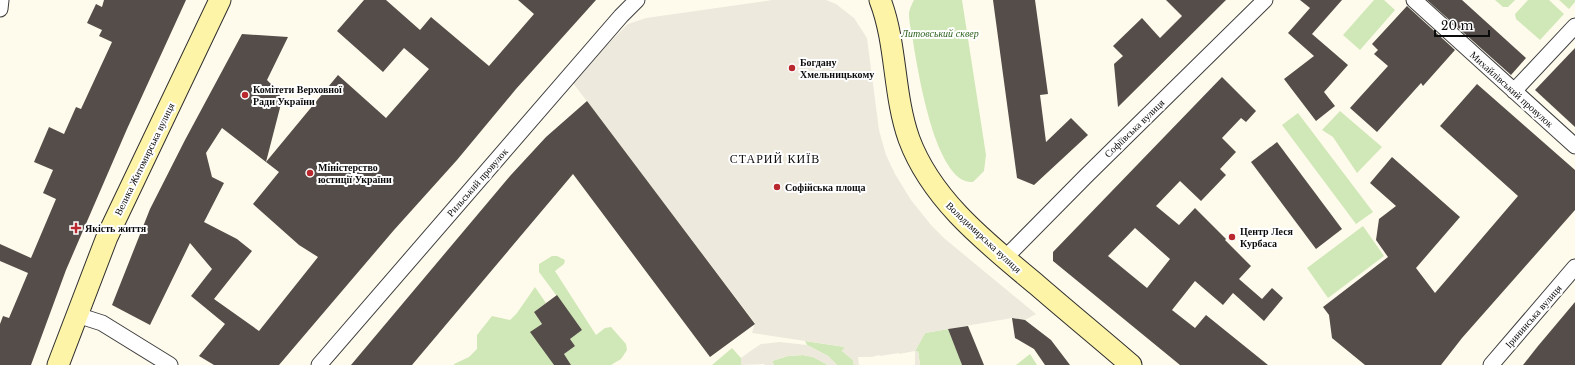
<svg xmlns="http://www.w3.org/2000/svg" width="1575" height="365" viewBox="0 0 1575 365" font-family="'Libre Baskerville',serif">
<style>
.green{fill:#d0e8b7}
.plaza{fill:#ede9dc}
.building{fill:#544d49;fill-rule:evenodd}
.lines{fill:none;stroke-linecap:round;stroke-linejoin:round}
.street-casing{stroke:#3f3f3f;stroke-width:17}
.secondary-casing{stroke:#2e2e2e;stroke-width:23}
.street{stroke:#fff;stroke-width:15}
.secondary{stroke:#fdf4a8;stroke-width:21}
.poi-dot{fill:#b8282e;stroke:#fff;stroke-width:1.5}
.labels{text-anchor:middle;stroke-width:4;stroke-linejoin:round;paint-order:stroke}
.park-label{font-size:10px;font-style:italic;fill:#2c621e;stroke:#fff}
.poi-label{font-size:10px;font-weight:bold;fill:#0c0c0c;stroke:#fff;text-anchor:start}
.street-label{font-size:10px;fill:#0c0c0c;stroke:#fff}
.quarter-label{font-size:12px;letter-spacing:1px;fill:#0c0c0c;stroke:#fff}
</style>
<rect width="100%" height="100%" fill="#fffbec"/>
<!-- green -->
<g class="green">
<path d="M914,0H962L986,155L984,171L973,182C936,185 919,75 914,48C913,37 909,25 909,14C909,10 912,4 914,0Z"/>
<polygon points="1374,0 1384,0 1395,10 1360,50 1343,35"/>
<polygon points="1495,0 1515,0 1508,7 1503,7"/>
<polygon points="1528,0 1549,0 1564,14 1540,40 1516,19 1515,14"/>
<polygon points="1559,0 1575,0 1575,2 1569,9"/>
<polygon points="1340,111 1382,147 1357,173 1333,137 1322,130"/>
<polygon points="1298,113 1373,212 1356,224 1282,125"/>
<polygon points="1363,226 1384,256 1328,298 1307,268"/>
<polygon points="552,256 557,256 565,260 564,264 555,271 596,335 605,328 611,327 626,344 627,350 621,359 611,365 571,365 564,354 575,346 570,339 582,330 539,272 539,264"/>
<polygon points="535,287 546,303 534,312 542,324 531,332 554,365 454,365 454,364 469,357 477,349 477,335 492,316 510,320 517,313"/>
<polygon points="948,329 962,365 920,365 918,351 915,351 925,333"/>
<polygon points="805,341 845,347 842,351 853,360 854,365 837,365 828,356 807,345"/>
<polygon points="732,348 741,358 741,365 712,365"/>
<polygon points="1030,354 1037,365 1016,365"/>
<polygon points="803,355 813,357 828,365 774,365 772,361 788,356"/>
</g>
<!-- plaza -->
<g class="plaza">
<polygon points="772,0 826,0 836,4 854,18 867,38 879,130 886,155 895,174 911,200 931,225 945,239 1036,314 1025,320 1012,318 925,333 915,351 918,351 920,365 915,365 915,351 899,354 899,353 880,356 879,355 872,357 858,357 859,365 854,365 853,360 842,351 845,347 752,333 755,323 573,83 602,50 628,24 646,18"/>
<polygon points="780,342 807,345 828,356 837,365 828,365 813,357 803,355 788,356 772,361 774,365 765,365 764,364 741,365 741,358 749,352 761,344"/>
</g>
<!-- building -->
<g class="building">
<polygon points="104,0 186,0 127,129 66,270 31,365 0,365 0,324 3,316 9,318 28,273 0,261 0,244 31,258 56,199 43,193 53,170 34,162 49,127 64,134 76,107 81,109 112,42 99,36 102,30 87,23 96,4 102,7"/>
<polygon points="364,0 386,0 420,30 431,17 489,66 534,14 518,0 596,0 516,89 457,160 394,230 279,365 214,365 199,356 225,324 191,296 212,269 190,243 150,325 112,305 150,209 185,140 242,34 288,37 267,80 277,90 282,100 266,162 222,128 206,153 212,177 224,183 204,222 237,239 252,251 214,299 259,331 318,257 299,245 253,204 279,172 266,162 338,75 386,118 429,69 404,48 383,72 337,31"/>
<polygon points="993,0 1035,0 1048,94 1040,95 1046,142 1071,118 1088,135 1034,185 1017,178"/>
<polygon points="1166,0 1226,0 1118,107 1114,64 1123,56 1113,46 1142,18 1160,38 1182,16"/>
<polygon points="1300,0 1342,0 1312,34 1348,65 1324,92 1335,106 1316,121 1284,79 1314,56 1288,33 1310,8"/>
<polygon points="1427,0 1462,0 1526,58 1511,75"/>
<polygon points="1407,6 1455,50 1423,86 1421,83 1377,132 1350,108 1388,66 1374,54 1378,50 1372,44"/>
<polygon points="1575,48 1575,127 1535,90"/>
<path d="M1222,77L1256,111L1246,122L1241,118L1222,138L1236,152L1220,169L1226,175L1201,201L1180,181L1156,206L1179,225L1195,208L1226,239L1225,240L1251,266L1239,279L1262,299L1272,288L1283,298L1264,321L1233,293L1223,305L1195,281L1172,310L1195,328L1206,315L1268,365H1180L1053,261V252ZM1135,228L1170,259L1147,288L1108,256Z"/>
<polygon points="1477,84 1575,170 1575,210 1462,338 1441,365 1365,365 1332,338 1329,315 1323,307 1388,257 1376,240 1379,219 1396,206 1370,183 1392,157 1460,217 1416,268 1435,293 1518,196 1440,126"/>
<polygon points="587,101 755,324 710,357 573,174 412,365 351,365 510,176 546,137"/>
<polygon points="1277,142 1342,229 1316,249 1251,162"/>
<polygon points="557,295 582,330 570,339 575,346 564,354 571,365 554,365 530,332 542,324 534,312"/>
<polygon points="1575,302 1575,365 1523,365 1538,346"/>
<polygon points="1012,318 1025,320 1051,340 1070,365 1045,365 1034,349 1015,338"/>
<polygon points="968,326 984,365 962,365 948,329"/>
</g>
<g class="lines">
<defs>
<g id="street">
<polyline points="1414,0 1575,146"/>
<polyline points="0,9 1,0"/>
<polyline points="1514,91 1575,26"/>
<polyline points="1005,258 1087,175 1265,0"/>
<polyline points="77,315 102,323 170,365"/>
<polyline points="319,365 621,16 637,0"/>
<polyline points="1491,365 1575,267"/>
</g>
<g id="secondary">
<path d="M880,0C897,44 893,94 909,139C932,201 988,244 1037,285C1068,312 1100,338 1131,365"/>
<polyline points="58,365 107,237 220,0"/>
</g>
</defs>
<!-- street casing -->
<use href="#street" class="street-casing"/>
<!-- secondary casing -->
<use href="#secondary" class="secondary-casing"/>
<!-- street -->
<use href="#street" class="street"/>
<!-- secondary -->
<use href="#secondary" class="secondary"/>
</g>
<!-- markers -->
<g class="poi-dot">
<circle cx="792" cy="68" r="4"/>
<circle cx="245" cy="95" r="4"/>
<circle cx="310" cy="173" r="4"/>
<circle cx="777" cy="187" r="4"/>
<path d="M74 222h4v4h4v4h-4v4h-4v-4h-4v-4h4z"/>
<circle cx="1232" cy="237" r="4"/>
</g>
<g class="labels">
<!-- park labels -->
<g class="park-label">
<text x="940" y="37">Литовський сквер</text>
</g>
<!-- poi labels -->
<g class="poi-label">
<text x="800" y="66">Богдану<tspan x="800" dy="12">Хмельницькому</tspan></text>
<text x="253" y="93">Комітети Верховної<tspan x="253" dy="12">Ради України</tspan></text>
<text x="318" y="171">Міністерство<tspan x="318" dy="12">юстиції України</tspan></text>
<text x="785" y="191">Софійська площа</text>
<text x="85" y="232">Якість життя</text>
<text x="1240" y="235">Центр Леся<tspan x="1240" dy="12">Курбаса</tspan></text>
</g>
<!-- street labels -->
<g class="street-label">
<text transform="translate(1512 89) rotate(42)" y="4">Михайлівський провулок</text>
<text transform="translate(1134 128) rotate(-44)" y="4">Софіївська вулиця</text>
<text transform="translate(144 159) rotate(-64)" y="4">Велика Житомирська вулиця</text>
<text transform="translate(477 182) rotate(-49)" y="4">Рильський провулок</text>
<text transform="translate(984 237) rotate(43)" y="4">Володимирська вулиця</text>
<text transform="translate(1533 316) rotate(-49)" y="4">Ірининська вулиця</text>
</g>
<!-- quarter labels -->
<g class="quarter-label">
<text x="775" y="163">СТАРИЙ КИЇВ</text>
</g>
</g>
<!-- scale -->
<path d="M1435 30v6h54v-6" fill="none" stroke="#0c0c0c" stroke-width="2"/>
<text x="1441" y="30" font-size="12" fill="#0c0c0c" stroke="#ffffff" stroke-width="3" paint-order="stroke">20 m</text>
</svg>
